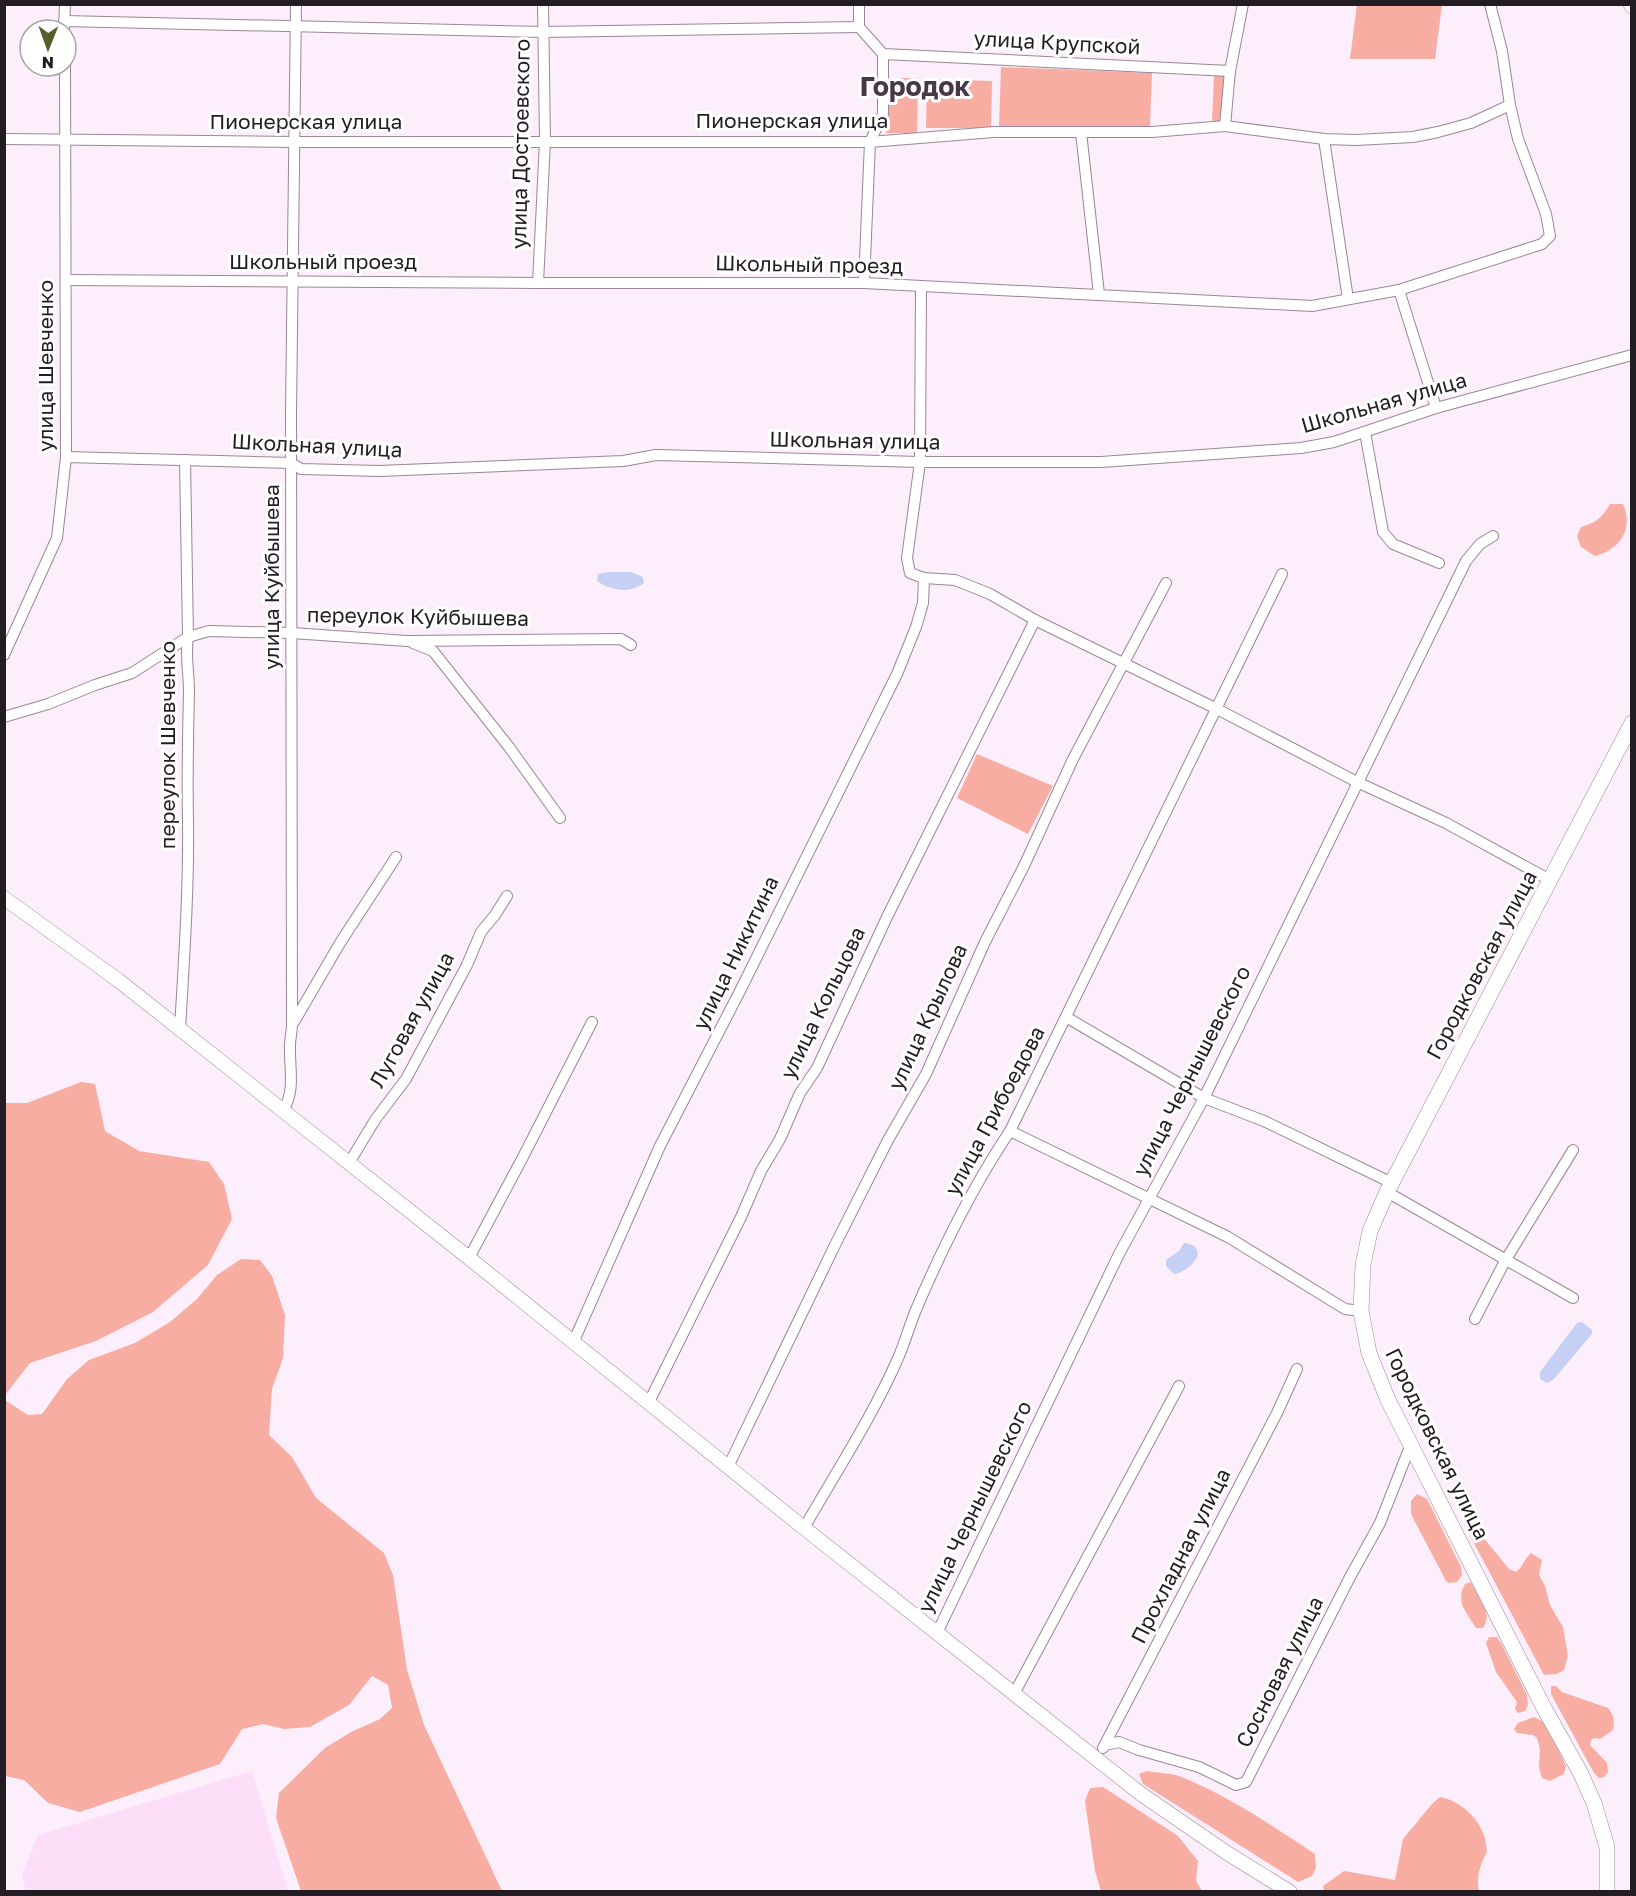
<svg xmlns="http://www.w3.org/2000/svg" width="1636" height="1896" viewBox="0 0 1636 1896" font-family="'Golos Text',sans-serif">
<style>
.built{fill:#fcdef8}
.green{fill:#f8ada3}
.water{fill:#c6d0f4}
.lines{fill:none;stroke-linecap:round;stroke-linejoin:round}
.minor-casing{stroke:#9b8598;stroke-width:12}
.tertiary-casing{stroke:#9b8598;stroke-width:15}
.secondary-casing{stroke:#9b8598;stroke-width:16}
.minor{stroke:#fff;stroke-width:10}
.tertiary{stroke:#fff;stroke-width:14}
.secondary{stroke:#fff;stroke-width:15}
.labels{text-anchor:middle;stroke-width:6;stroke-linejoin:round;paint-order:stroke}
.street-label{font-size:21px;fill:#241c23;stroke:#fff}
.district-label{font-size:27px;font-weight:bold;fill:#493647;stroke:#fff}
</style>
<rect width="100%" height="100%" fill="#fdeefb"/>
<!-- built -->
<polygon class="built" points="252,1771 288,1891 26,1891 22,1874 38,1835"/>
<!-- green -->
<g class="green">
<polygon points="1357,4 1442,5 1435,59 1350,59"/>
<polygon points="1001,67 1152,73 1150,126 999,126"/>
<polygon points="1214,75 1224,76 1221,122 1212,122"/>
<polygon points="887,78 918,78 917,133 886,133"/>
<polygon points="927,79 992,81 991,128 926,128"/>
<path d="M1610,504H1623C1634,529 1620,550 1595,556L1581,547L1577,536L1581,527C1596,523 1602,518 1610,504Z"/>
<polygon points="977,754 1053,786 1028,834 957,798"/>
<polygon points="81,1082 95,1084 105,1131 139,1151 209,1162 224,1184 232,1219 208,1265 153,1312 96,1341 30,1363 5,1395 5,1103 27,1103"/>
<polygon points="241,1259 260,1260 272,1276 285,1315 283,1358 272,1389 269,1435 292,1457 316,1498 384,1553 393,1575 407,1670 424,1725 502,1891 301,1891 276,1818 279,1793 325,1748 351,1732 380,1719 392,1708 388,1685 372,1676 349,1705 310,1727 284,1729 263,1724 242,1729 220,1764 80,1812 48,1803 24,1780 5,1776 5,1400 28,1415 42,1414 67,1379 89,1360 135,1343 170,1322 197,1299 217,1275"/>
<polygon points="1417,1494 1427,1499 1461,1567 1462,1575 1457,1582 1449,1583 1446,1581 1411,1514 1411,1501"/>
<path d="M1468,1524L1473,1525L1509,1569L1516,1572C1523,1567 1524,1559 1531,1553L1542,1560L1539,1575L1545,1586L1550,1605L1563,1627L1568,1656L1564,1670L1557,1674L1544,1675L1467,1530Z"/>
<path d="M1471,1582C1478,1596 1494,1614 1483,1628H1476C1466,1611 1455,1602 1465,1584Z"/>
<polygon points="1489,1637 1497,1637 1501,1643 1527,1695 1528,1705 1525,1711 1518,1713 1515,1709 1517,1702 1496,1672 1486,1643"/>
<path d="M1551,1686H1556L1562,1692L1608,1708C1614,1715 1615,1721 1613,1730L1600,1739L1594,1738L1591,1740L1590,1745L1607,1763L1608,1772L1604,1777L1599,1778L1594,1773L1551,1694Z"/>
<polygon points="1534,1717 1546,1723 1566,1766 1564,1774 1550,1781 1542,1778 1539,1768 1540,1749 1537,1738 1533,1735 1517,1733 1514,1729 1518,1723"/>
<path d="M1147,1771C1159,1773 1173,1773 1184,1778C1230,1797 1273,1826 1315,1854L1316,1867L1312,1876L1298,1882L1143,1784L1139,1774Z"/>
<polygon points="1103,1787 1178,1836 1198,1861 1196,1881 1202,1891 1101,1891 1095,1871 1085,1801 1090,1788"/>
<path d="M1440,1797C1458,1800 1477,1816 1483,1833C1486,1839 1486,1846 1487,1852C1480,1865 1476,1877 1479,1891H1324L1323,1886L1344,1871L1395,1880L1403,1839L1432,1804Z"/>
</g>
<!-- water -->
<g class="water">
<path d="M608,572H631L643,577L644,583C630,594 611,591 597,581L598,574Z"/>
<path d="M1184,1243C1211,1246 1193,1271 1174,1274L1166,1266V1260L1179,1251Z"/>
<polygon points="1582,1322 1592,1330 1592,1334 1553,1380 1547,1383 1540,1379 1540,1372 1577,1323"/>
</g>
<g class="lines">
<defs>
<g id="minor">
<polyline points="859,4 859,27 883,54 1230,71"/>
<polyline points="64,21 543,32 859,27"/>
<polyline points="64,30 65,4"/>
<polyline points="1225,126 1230,71 1243,4"/>
<polyline points="1081,132 1099,294"/>
<polyline points="4,139 294,142 870,142 994,132 1152,132 1225,126 1324,139 1356,140 1413,137 1438,132 1471,123 1510,105"/>
<polyline points="1324,139 1348,299"/>
<polyline points="66,280 538,283 864,283 1312,306 1399,290 1542,244 1550,236 1546,214 1518,139 1510,105 1502,51 1490,4"/>
<polyline points="538,283 545,141 543,4"/>
<polyline points="864,283 870,142 883,114 883,54"/>
<polyline points="921,286 920,462 907,558 910,573 924,578 955,580 990,594 1035,620 1217,709 1357,782 1446,823 1550,880"/>
<polyline points="1399,290 1436,408"/>
<polyline points="1365,432 1383,532 1393,544 1439,563"/>
<polyline points="66,457 291,463 301,469 379,471 623,461 656,455 920,462 1101,462 1301,448 1334,442 1436,408 1632,355"/>
<polyline points="413,643 433,651 509,747 560,818"/>
<polyline points="4,655 57,538 66,457 65,66"/>
<polyline points="4,717 48,704 95,685 132,673 188,637 209,631 292,633 407,641 621,639 631,645"/>
<polyline points="1066,1017 1204,1098 1264,1121 1392,1183"/>
<polyline points="294,1022 340,943 396,857"/>
<path d="M180,1029C184,959 189,889 188,819C187,776 188,734 189,691C189,674 185,654 188,637L185,460"/>
<path d="M283,1111C296,1089 289,1069 290,1045C290,1038 292,1032 292,1025L291,412L296,4"/>
<polyline points="1010,1131 1228,1237 1345,1309 1361,1311"/>
<polyline points="349,1163 375,1120 406,1079 467,965 481,932 495,915 507,896"/>
<polyline points="1387,1192 1573,1298"/>
<polyline points="469,1258 523,1157 592,1022"/>
<polyline points="1475,1319 1505,1261 1573,1150"/>
<polyline points="573,1343 660,1146 741,989 897,674 916,627 923,603 924,578"/>
<polyline points="648,1404 741,1217 761,1171 780,1139 800,1093 817,1068 887,917 1035,620"/>
<polyline points="728,1467 834,1247 888,1140 926,1074 985,942 1024,866 1073,759 1166,583"/>
<path d="M804,1528C836,1472 873,1416 899,1356C906,1339 911,1321 918,1305C943,1247 975,1183 1010,1131L1282,574"/>
<polyline points="937,1633 1119,1254 1204,1098 1466,561 1480,544 1493,536"/>
<polyline points="1014,1694 1179,1386"/>
<polyline points="1105,1745 1119,1742 1139,1750 1199,1767 1236,1785 1246,1782 1350,1577 1380,1523 1411,1444"/>
<polyline points="1103,1748 1277,1413 1297,1369"/>
</g>
<polyline id="tertiary" points="4,898 118,980 469,1258 804,1528 1141,1794 1227,1853 1290,1892"/>
<g id="secondary">
<polyline points="1631,4 1632,6"/>
<polyline points="1607,1892 1607,1847 1594,1803 1580,1772 1544,1708 1388,1400 1369,1353 1361,1311 1363,1265 1370,1231 1387,1192 1632,723"/>
</g>
</defs>
<!-- minor casing -->
<use href="#minor" class="minor-casing"/>
<!-- tertiary casing -->
<use href="#tertiary" class="tertiary-casing"/>
<!-- secondary casing -->
<use href="#secondary" class="secondary-casing"/>
<!-- minor -->
<use href="#minor" class="minor"/>
<!-- tertiary -->
<use href="#tertiary" class="tertiary"/>
<!-- secondary -->
<use href="#secondary" class="secondary"/>
</g>
<g class="labels">
<!-- street labels -->
<g class="street-label">
<text transform="translate(1057 43) rotate(3)" y="7">улица Крупской</text>
<text x="792" y="128">Пионерская улица</text>
<text x="306" y="129">Пионерская улица</text>
<text transform="translate(521 144) rotate(-89)" y="7">улица Достоевского</text>
<text x="323" y="269">Школьный проезд</text>
<text transform="translate(809 265) rotate(1)" y="7">Школьный проезд</text>
<text transform="translate(46 366) rotate(-90)" y="7">улица Шевченко</text>
<text transform="translate(1384 403) rotate(-16)" y="7">Школьная улица</text>
<text transform="translate(855 441) rotate(1)" y="7">Школьная улица</text>
<text transform="translate(317 446) rotate(3)" y="7">Школьная улица</text>
<text transform="translate(272 577) rotate(-90)" y="7">улица Куйбышева</text>
<text transform="translate(418 617) rotate(1)" y="7">переулок Куйбышева</text>
<text transform="translate(168 745) rotate(-90)" y="7">переулок Шевченко</text>
<text transform="translate(736 953) rotate(-64)" y="7">улица Никитина</text>
<text transform="translate(1482 965) rotate(-62)" y="7">Городковская улица</text>
<text transform="translate(823 1003) rotate(-64)" y="7">улица Кольцова</text>
<text transform="translate(928 1017) rotate(-65)" y="7">улица Крылова</text>
<text transform="translate(412 1020) rotate(-61)" y="7">Луговая улица</text>
<text transform="translate(1192 1071) rotate(-63)" y="7">улица Чернышевского</text>
<text transform="translate(995 1111) rotate(-62)" y="7">улица Грибоедова</text>
<text transform="translate(1437 1444) rotate(64)" y="7">Городковская улица</text>
<text transform="translate(975 1507) rotate(-64)" y="7">улица Чернышевского</text>
<text transform="translate(1181 1556) rotate(-63)" y="7">Прохладная улица</text>
<text transform="translate(1280 1672) rotate(-63)" y="7">Сосновая улица</text>
</g>
<!-- district labels -->
<g class="district-label">
<text x="915" y="96">Городок</text>
</g>
</g>
<!-- border -->
<rect width="1636" height="1896" fill="none" stroke="#241c23" stroke-width="12"/>
<!-- north arrow -->
<g transform="translate(48 48) rotate(181)"><circle r="28" fill="#ffffff" stroke="#a7a4a7" stroke-width="1.5"/>
<path d="M0-4.5L10 22L0 15L-10 22Z" fill="#595d2a"/>
<text y="-9" font-size="16" font-weight="bold" text-anchor="middle" fill="#241c23">N</text>
</g>
</svg>
